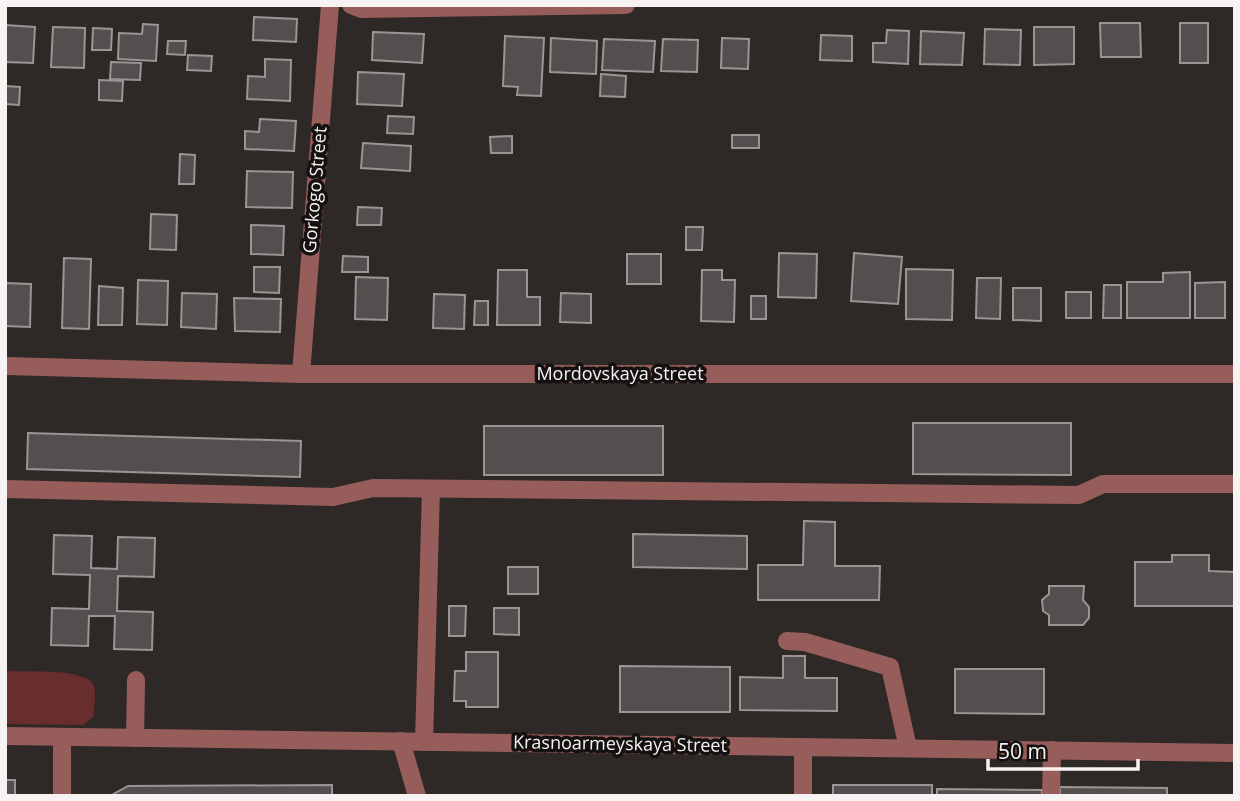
<svg xmlns="http://www.w3.org/2000/svg" width="1240" height="801" viewBox="0 0 1240 801" font-family="'Open Sans',sans-serif">
<style>
.green{fill:#682e2d}
.building{fill:#554e4e;stroke:#9c9494;stroke-width:2}
.lines{fill:none;stroke-linecap:round;stroke-linejoin:round}
.minor{stroke:#965d5a;stroke-width:18}
.labels{text-anchor:middle;stroke-width:7;stroke-linejoin:round;paint-order:stroke}
.street-label{font-size:18px;fill:#f7f3f2;stroke:#141111}
</style>
<rect width="100%" height="100%" fill="#2e2827"/>
<!-- green -->
<path class="green" d="M5,671C23,672 84,668 93,684C97,693 94,708 93,717L83,725L5,724Z"/>
<!-- building -->
<g class="building">
<polygon points="254,17 297,19 296,42 253,40"/>
<polygon points="1100,23 1140,23 1141,57 1101,57"/>
<rect x="1180" y="23" width="28" height="40"/>
<polygon points="143,24 158,25 156,61 118,59 119,33 142,34"/>
<polygon points="5,25 35,27 33,63 5,62"/>
<polygon points="53,27 85,28 84,68 51,67"/>
<polygon points="1034,27 1074,27 1074,64 1034,65"/>
<polygon points="93,28 112,29 111,50 92,50"/>
<polygon points="985,29 1021,30 1020,65 984,64"/>
<polygon points="887,30 909,31 908,64 873,62 873,43 886,43"/>
<polygon points="921,31 964,33 962,65 920,64"/>
<polygon points="373,32 424,34 422,63 372,60"/>
<polygon points="821,35 852,36 852,61 820,60"/>
<polygon points="505,36 544,38 541,96 517,95 518,87 503,86"/>
<polygon points="551,38 597,41 596,74 550,72"/>
<polygon points="722,38 749,39 748,69 721,68"/>
<polygon points="604,39 655,41 653,72 602,70"/>
<polygon points="663,39 698,40 697,72 661,71"/>
<polygon points="168,41 186,41 185,55 167,54"/>
<polygon points="188,55 212,56 211,71 187,70"/>
<polygon points="265,59 291,60 290,101 247,99 248,76 265,77"/>
<polygon points="111,62 141,63 140,80 110,79"/>
<polygon points="358,72 404,74 402,106 357,104"/>
<polygon points="601,74 626,76 625,97 600,96"/>
<polygon points="99,80 123,81 122,101 99,100"/>
<polygon points="5,86 20,87 19,105 5,104"/>
<polygon points="388,116 414,117 413,134 387,133"/>
<polygon points="260,119 296,121 294,151 245,149 245,131 259,132"/>
<rect x="732" y="135" width="27" height="13"/>
<polygon points="512,136 512,153 491,153 490,137"/>
<polygon points="363,143 411,146 410,171 361,168"/>
<polygon points="180,154 195,155 194,184 179,184"/>
<polygon points="247,171 293,172 292,208 246,207"/>
<polygon points="358,207 382,208 381,225 357,225"/>
<polygon points="151,214 177,215 176,250 150,249"/>
<polygon points="251,225 284,226 283,255 251,254"/>
<polygon points="686,227 703,227 702,250 686,250"/>
<polygon points="779,253 817,254 816,298 778,297"/>
<polygon points="854,253 902,257 898,304 851,301"/>
<rect x="627" y="254" width="34" height="30"/>
<polygon points="343,256 368,257 368,272 342,272"/>
<polygon points="64,258 91,259 89,329 62,328"/>
<polygon points="254,267 280,267 279,293 254,292"/>
<polygon points="906,269 953,270 952,320 906,319"/>
<polygon points="498,270 527,270 527,297 540,297 540,325 497,325"/>
<polygon points="702,270 722,270 722,280 735,280 734,322 701,321"/>
<polygon points="1190,272 1190,318 1127,318 1127,282 1163,282 1163,273"/>
<polygon points="356,277 388,278 387,320 355,319"/>
<polygon points="977,278 1001,278 1000,319 976,318"/>
<polygon points="138,280 168,281 167,325 137,324"/>
<polygon points="1225,282 1225,318 1195,318 1195,283"/>
<polygon points="5,283 31,284 30,327 5,326"/>
<polygon points="1104,285 1121,285 1121,318 1103,318"/>
<polygon points="99,286 123,288 122,325 98,325"/>
<polygon points="1013,288 1041,288 1041,321 1013,320"/>
<rect x="1066" y="292" width="25" height="26"/>
<polygon points="182,293 217,294 216,329 181,327"/>
<polygon points="561,293 591,294 591,323 560,322"/>
<polygon points="434,294 465,295 464,329 433,328"/>
<rect x="751" y="296" width="15" height="23"/>
<polygon points="234,298 281,299 280,332 235,331"/>
<polygon points="475,301 488,301 488,325 474,325"/>
<polygon points="913,423 1071,423 1071,475 913,474"/>
<rect x="484" y="426" width="179" height="49"/>
<polygon points="28,433 301,441 300,477 27,469"/>
<polygon points="804,521 835,522 835,566 880,566 879,600 758,600 758,565 803,565"/>
<polygon points="633,534 747,536 747,569 633,567"/>
<polygon points="54,535 92,536 91,568 117,569 118,537 155,538 154,577 118,576 117,611 153,612 152,650 114,649 115,616 89,616 88,646 51,645 52,608 89,609 90,575 53,574"/>
<polygon points="1172,555 1209,555 1209,571 1235,572 1235,606 1135,606 1135,562 1172,562"/>
<rect x="508" y="567" width="30" height="27"/>
<polygon points="1049,586 1084,586 1083,600 1089,607 1089,618 1083,625 1049,625 1049,615 1043,611 1042,600 1049,594"/>
<polygon points="449,606 466,606 465,636 449,636"/>
<polygon points="494,608 519,608 519,635 494,634"/>
<polygon points="466,652 498,652 498,707 466,707 466,701 454,701 455,671 466,671"/>
<polygon points="783,656 805,656 805,678 837,678 837,711 740,710 740,677 783,678"/>
<polygon points="620,666 730,667 730,712 620,712"/>
<polygon points="955,669 1044,669 1044,714 955,713"/>
<rect x="5" y="780" width="10" height="16"/>
<polygon points="332,785 332,796 110,796 128,786"/>
<rect x="833" y="785" width="99" height="11"/>
<polygon points="1060,787 1167,788 1167,796 1060,796"/>
<polygon points="937,789 1042,790 1042,796 937,796"/>
</g>
<g class="lines">
<!-- minor -->
<g class="minor">
<polyline points="351,5 361,9 626,5"/>
<polyline points="5,366 301,374 1235,374"/>
<polyline points="301,374 330,5"/>
<polyline points="5,489 333,497 373,488 1079,495 1103,484 1235,484"/>
<polyline points="787,641 805,642 890,667 908,748"/>
<polyline points="5,736 1235,753"/>
<polyline points="135,738 136,680"/>
<polyline points="401,741 417,796"/>
<polyline points="424,742 431,489"/>
<polyline points="803,747 803,796"/>
<polyline points="62,796 62,738"/>
<polyline points="1051,796 1052,750"/>
</g>
</g>
<g class="labels">
<!-- street labels -->
<g class="street-label">
<text transform="translate(315 190) rotate(-85)" y="6">Gorkogo Street</text>
<text x="620" y="380">Mordovskaya Street</text>
<text transform="translate(620 744) rotate(1)" y="6">Krasnoarmeyskaya Street</text>
</g>
</g>
<!-- border -->
<rect width="1240" height="801" fill="none" stroke="#f7f3f2" stroke-width="14"/>
<!-- scale -->
<path d="M988 759v10h150v-10" fill="none" stroke="#f7f3f2" stroke-width="3.5"/>
<text x="998" y="759" font-size="21" fill="#f7f3f2" stroke="#141111" stroke-width="5" paint-order="stroke">50 m</text>
</svg>
